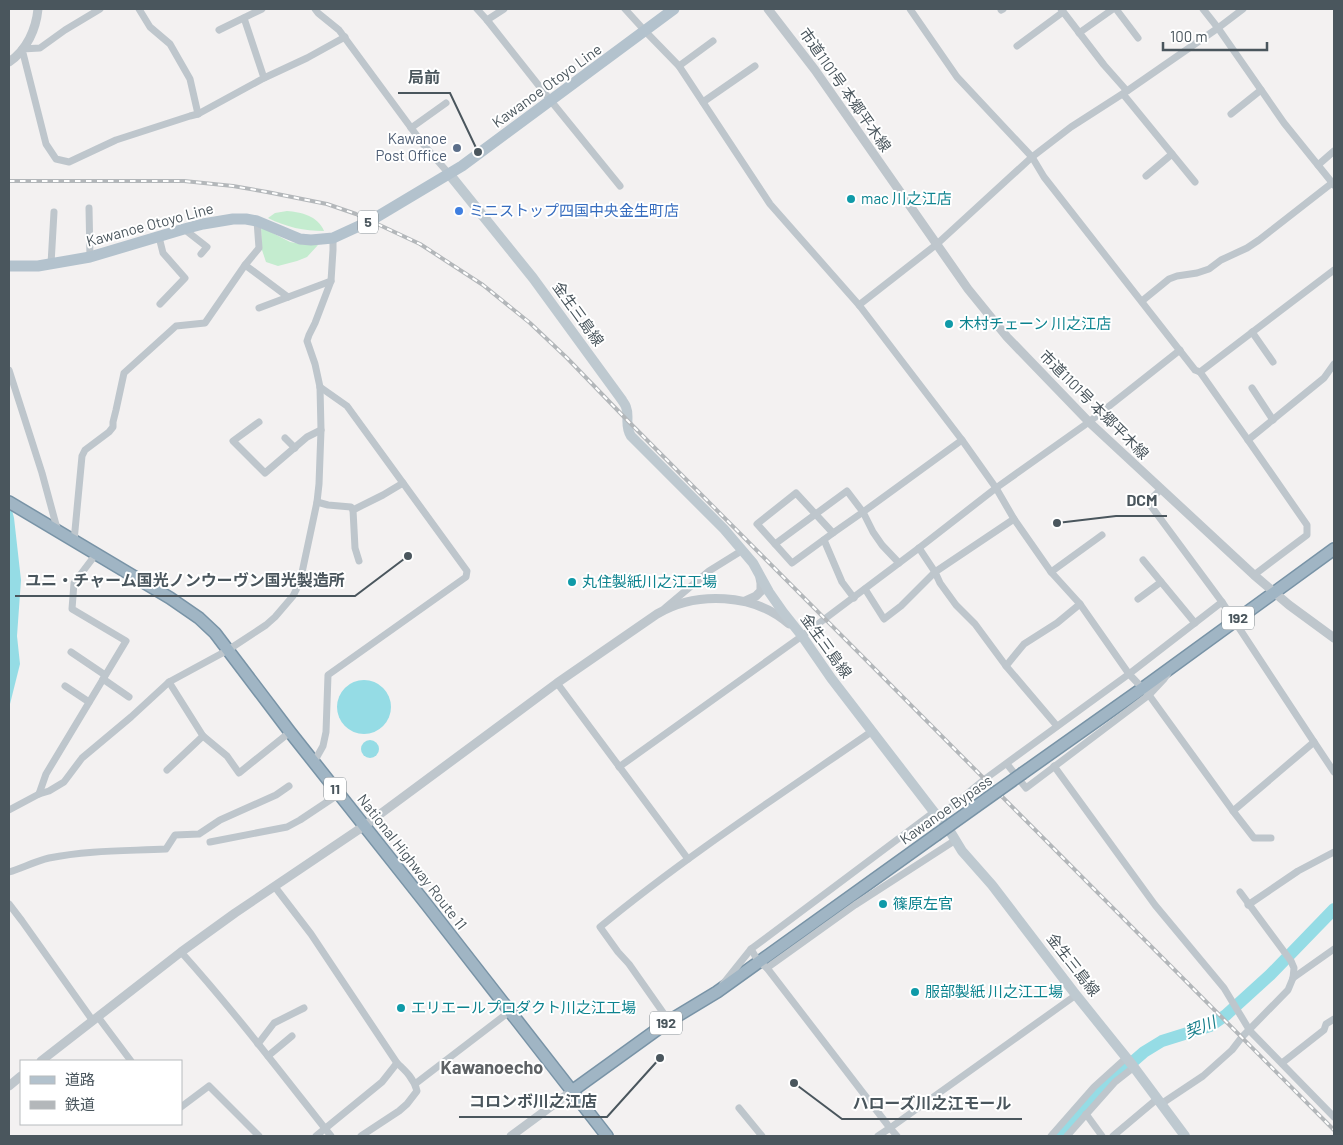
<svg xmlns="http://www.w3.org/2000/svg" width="1343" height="1145" viewBox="0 0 1343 1145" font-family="Barlow,'Noto Sans JP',sans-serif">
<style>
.green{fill:#c4eccf}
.water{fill:#95dce5}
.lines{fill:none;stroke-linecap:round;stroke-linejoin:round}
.river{stroke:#95dce5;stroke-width:12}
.trunk-casing{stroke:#7893a6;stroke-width:14}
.minor{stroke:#bec6cc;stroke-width:7}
.tertiary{stroke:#bec6cc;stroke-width:9}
.secondary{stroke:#bec9d0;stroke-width:10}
.primary{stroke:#b3c2cd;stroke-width:11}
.trunk{stroke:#a0b5c4;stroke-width:11}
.rail-casing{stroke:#b3b7ba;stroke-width:4}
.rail{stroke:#fff;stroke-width:2;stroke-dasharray:5.5;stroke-linecap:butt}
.trunk-bridge-casing{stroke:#7893a6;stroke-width:14;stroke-linecap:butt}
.trunk-bridge{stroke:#a0b5c4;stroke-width:11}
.service-dot{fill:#5c6f8a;stroke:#fff;stroke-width:2}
.culture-dot{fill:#0f9aa8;stroke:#fff;stroke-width:2}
.shop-dot{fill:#3f7fe0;stroke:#fff;stroke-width:2}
.labels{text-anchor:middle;stroke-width:4;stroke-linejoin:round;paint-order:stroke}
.shield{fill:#fff;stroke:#80898e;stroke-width:1}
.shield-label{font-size:14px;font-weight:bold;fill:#4a565d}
.street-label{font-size:15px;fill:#4a565d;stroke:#fff}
.service-label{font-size:15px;fill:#4e5e75;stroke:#fff;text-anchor:end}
.culture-label{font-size:15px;fill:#0d838f;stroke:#fff;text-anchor:start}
.shop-label{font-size:15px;fill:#366cbe;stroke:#fff;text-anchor:start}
.water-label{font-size:16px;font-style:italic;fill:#187f8b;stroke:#fff}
.quarter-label{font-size:18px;font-weight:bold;fill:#5e6265;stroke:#fff}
.leader{fill:none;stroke:#4a565d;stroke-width:2}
.callout-dot{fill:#4a565d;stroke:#fff;stroke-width:2}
.callout-label{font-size:16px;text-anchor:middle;font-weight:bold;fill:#4a565d;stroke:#fff;stroke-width:4;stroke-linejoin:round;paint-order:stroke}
</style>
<rect width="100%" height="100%" fill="#f3f1f1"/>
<!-- green -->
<g class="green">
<path d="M287,211C301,212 318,216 324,231C304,231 286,227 268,218L275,213Z"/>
<polygon points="261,227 290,242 307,245 318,245 307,257 297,261 278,266 266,262 262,250"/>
</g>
<!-- water -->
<g class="water">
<polygon points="9,498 14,518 21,580 17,636 20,664 9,708 9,594 10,577 9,550"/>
<circle cx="364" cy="707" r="27"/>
<circle cx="370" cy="749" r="9"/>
</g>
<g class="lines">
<!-- river -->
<polyline class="river" points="1060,1136 1113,1079 1144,1052 1162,1041 1210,1026 1226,1015 1270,975 1334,909"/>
<defs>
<g id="trunk">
<polyline points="9,502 170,598 199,618 215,633 290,732 427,905 607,1136"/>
<polyline points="1023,773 1143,688 1334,549"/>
<polyline points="572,1091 669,1021 717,992 936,835"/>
</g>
</defs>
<!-- trunk casing -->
<use href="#trunk" class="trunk-casing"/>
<!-- minor -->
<g class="minor">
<polyline points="100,9 65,30 40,48 22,49 46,144 56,159 69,162 116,140 190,116 198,114 264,78 307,58 345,37"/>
<polyline points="139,9 150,27 170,44 190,79 198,114"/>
<polyline points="315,9 318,13 339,30 423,144 450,175"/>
<polyline points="477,9 487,20 551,101 620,186"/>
<polyline points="625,9 645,31 679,66 770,204 859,305 962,440 996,488 1014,519 1051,572 1080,604 1129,674 1149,695 1233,811 1254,838 1271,838"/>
<polyline points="910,9 957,77 1032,157 1044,177 1195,370 1200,372 1334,270"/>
<polyline points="1061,9 1104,65 1127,91"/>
<polyline points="1116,9 1138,38"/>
<polyline points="1203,9 1218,28 1284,123 1334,185"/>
<polyline points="1001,10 1003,9"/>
<polyline points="244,18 264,78"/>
<polyline points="487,20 504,9"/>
<polyline points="219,30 262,9"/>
<polyline points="1079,33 1113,9"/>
<polyline points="1017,46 1063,12"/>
<polyline points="679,66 713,41"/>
<polyline points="1123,94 1195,182"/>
<polyline points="703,102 755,66"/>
<polyline points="1231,114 1261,90"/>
<polyline points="411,128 446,103"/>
<polyline points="1318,165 1334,151"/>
<polyline points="1146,176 1172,154"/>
<polyline points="89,208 90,257"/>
<polyline points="184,229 207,247 201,254"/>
<polyline points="159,237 163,253 185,278 160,304"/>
<polyline points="51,264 54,212"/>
<polyline points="245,265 288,297"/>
<polyline points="1142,301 1169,279 1177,276 1197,273 1209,269 1221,260 1247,248 1259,240 1332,183"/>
<polyline points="859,305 937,244 1032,157 1071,127 1127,91 1218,28 1243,9"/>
<polyline points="259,308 331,281"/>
<polyline points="1252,332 1273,362"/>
<polyline points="9,370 42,473 58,532"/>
<polyline points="1200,372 1248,440 1307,525 1307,535 1254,575"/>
<polyline points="1252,388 1273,420"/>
<polyline points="259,422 233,441 265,473 307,437 321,430"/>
<polyline points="285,438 295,448"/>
<polyline points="1248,440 1324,378 1334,364"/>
<polyline points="1161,489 1148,502 1222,602 1314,742 1334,772"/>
<polygon points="796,493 833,533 792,563 757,524"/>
<polyline points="317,502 328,505 351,507 353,510"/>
<polyline points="824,540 842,582 854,598"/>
<polyline points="74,541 82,456 85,450 109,432 113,427 113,422 116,410 124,373 176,326 205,323 245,265 259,248 257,221"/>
<polyline points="775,544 847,491 863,512 833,533"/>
<polyline points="919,548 935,572 940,583 956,605 975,624 1006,666"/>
<polyline points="1143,560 1195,623"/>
<polyline points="359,561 355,548 353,510 383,495 403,483"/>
<polyline points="899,563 882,545 873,532 863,512 962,440"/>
<polyline points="1051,572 1102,535"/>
<polyline points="865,589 884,619 901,606 935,572 1014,519"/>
<polyline points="1138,599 1161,582"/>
<polyline points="665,608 709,571 738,553 741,549"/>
<polyline points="71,652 105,675"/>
<polyline points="103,679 129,697"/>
<polyline points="169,682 203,736 227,756 239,773 290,732"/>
<polyline points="557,683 688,859"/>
<polyline points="65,686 89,702"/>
<polyline points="1057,726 1006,666 1024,644 1057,623 1080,604"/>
<polyline points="314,762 323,746 326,732 328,675 466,577 467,571 347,406 320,387"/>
<polyline points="1007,764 1026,788 1149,695 1164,679 1168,673"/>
<polyline points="1054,766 1155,905 1224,988 1250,1031 1334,1117"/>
<polyline points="619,767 802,636 919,548 996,488 1089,422 1180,350"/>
<polyline points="167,770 203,736"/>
<polyline points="39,794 46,774 126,641 72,609 74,583 96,554"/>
<polyline points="9,810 39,794 49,791 64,782 82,758 131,717 169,682 228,650 266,625 275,617 293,596 300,582 317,502 319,484 321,430 320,387 315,364 307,341 309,335 315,323 331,281 333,250 333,238"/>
<polyline points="1233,811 1314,742"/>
<polyline points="934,812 751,949 758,961 767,968 855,905 954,841"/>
<polyline points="939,817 985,779 1129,674 1222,602"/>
<polyline points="210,842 287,827 300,820 339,794"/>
<path d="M9,872C22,868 36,861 49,858C88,850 127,851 166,849L175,835L199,834L220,820L276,795L289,786"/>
<path d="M275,887L311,934L397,1063C406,1071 414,1079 417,1091L407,1104L399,1111L361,1136"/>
<polyline points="9,904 22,921 93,1021"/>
<polyline points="1248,905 1298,871 1334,852"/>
<path d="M181,952C234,1011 282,1074 331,1136"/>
<polyline points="767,968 890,1128 1076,995"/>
<polyline points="1293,978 1334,949"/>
<polyline points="723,984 751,949"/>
<polyline points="98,1017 131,1061"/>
<path d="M669,1021L629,964L618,952L600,927C686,856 780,795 871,732"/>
<polyline points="258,1044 274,1023 304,1008"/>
<polyline points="268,1056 292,1036"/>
<polyline points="1282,1063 1324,1030 1326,1024 1334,1019"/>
<polyline points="415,1084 509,1012"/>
<polyline points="1161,1104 1203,1076 1232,1050 1242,1037 1288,990 1293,978 1294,968 1291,961 1240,892"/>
<polyline points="181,1107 209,1086 259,1136"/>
<polyline points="739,1108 762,1136"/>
<polyline points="1086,1114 1102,1136"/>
<polyline points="316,1136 382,1082 397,1063"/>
<polyline points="878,1136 890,1128 897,1136"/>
<polyline points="1051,1136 1094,1087 1126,1058"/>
<polyline points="1067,1136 1115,1082 1134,1067"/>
<polyline points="1113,1136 1157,1099"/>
</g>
<!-- tertiary -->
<g class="tertiary">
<polyline points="768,9 815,70 968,289 1007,337 1089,422 1254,575 1289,605 1334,638"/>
<path d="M9,62C27,50 36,29 38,9"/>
<polyline points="745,601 756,596 761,591 761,583 760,578"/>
<path d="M41,1061L181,952L235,913L364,826L557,683L657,614C696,591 754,593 789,624"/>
<polyline points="9,1086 21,1076"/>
<polyline points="511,1136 572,1091"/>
</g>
<!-- secondary -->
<path class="secondary" d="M450,175L533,278L622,400C623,402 625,404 626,407C630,417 624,425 631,436L724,529L753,563L769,592L783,612L802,636L831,678L934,812L945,823L962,851L992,885L1076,995L1133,1066L1185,1136"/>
<!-- primary -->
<polyline class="primary" points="9,266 38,266 90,257 184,229 203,224 233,219 246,219 257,221 300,239 311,240 333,238 370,221 462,166 674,9"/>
<!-- trunk -->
<use href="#trunk" class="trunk"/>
<defs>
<polyline id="rail" points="9,181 184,181 233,186 267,192 327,204 356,214 420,244 483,285 530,323 567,358 627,420 1334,1130"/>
</defs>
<!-- rail casing -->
<use href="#rail" class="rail-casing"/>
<!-- rail -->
<use href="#rail" class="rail"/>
<defs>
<polyline id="trunk-bridge" points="936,835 1023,773"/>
</defs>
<!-- trunk-bridge casing -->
<use href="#trunk-bridge" class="trunk-bridge-casing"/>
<!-- trunk-bridge -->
<use href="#trunk-bridge" class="trunk-bridge"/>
</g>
<!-- markers -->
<circle class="service-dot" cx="457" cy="148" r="5"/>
<g class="culture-dot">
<circle cx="851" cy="199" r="5"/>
<circle cx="949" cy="324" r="5"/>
<circle cx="572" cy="582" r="5"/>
<circle cx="883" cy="904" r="5"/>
<circle cx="915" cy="992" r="5"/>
<circle cx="401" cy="1008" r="5"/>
</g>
<circle class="shop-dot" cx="459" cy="211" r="5"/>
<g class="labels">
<!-- shield labels -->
<g class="shield">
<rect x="358" y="210.5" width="20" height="23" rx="4"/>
<rect x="1222" y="606.5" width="32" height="23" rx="4"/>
<rect x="324" y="777.5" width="22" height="23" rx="4"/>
<rect x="650" y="1011.5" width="32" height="23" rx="4"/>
</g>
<g class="shield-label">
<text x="368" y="227">5</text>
<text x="1238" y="623">192</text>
<text x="335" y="794">11</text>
<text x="666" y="1028">192</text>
</g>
<!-- street labels -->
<g class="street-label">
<text transform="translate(547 86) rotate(-36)" y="5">Kawanoe Otoyo Line</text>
<text transform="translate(845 90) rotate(55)" y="5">市道1101号 本郷平木線</text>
<text transform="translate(150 225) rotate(-15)" y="5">Kawanoe Otoyo Line</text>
<text transform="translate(578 314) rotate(54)" y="5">金生三島線</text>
<text transform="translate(1094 405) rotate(45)" y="5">市道1101号 本郷平木線</text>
<text transform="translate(826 646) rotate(54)" y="5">金生三島線</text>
<text transform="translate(946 810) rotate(-35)" y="5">Kawanoe Bypass</text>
<text transform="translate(412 862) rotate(52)" y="5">National Highway Route 11</text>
<text transform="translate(1073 965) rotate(52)" y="5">金生三島線</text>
</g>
<!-- service labels -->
<g class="service-label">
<text x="447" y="144">Kawanoe<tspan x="447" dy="17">Post Office</tspan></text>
</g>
<!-- culture labels -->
<g class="culture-label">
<text x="861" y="204">mac 川之江店</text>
<text x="959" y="329">木村チェーン 川之江店</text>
<text x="582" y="587">丸住製紙川之江工場</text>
<text x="893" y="909">篠原左官</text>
<text x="925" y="997">服部製紙 川之江工場</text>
<text x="411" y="1013">エリエールプロダクト川之江工場</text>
</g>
<!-- shop labels -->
<g class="shop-label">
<text x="469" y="216">ミニストップ四国中央金生町店</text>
</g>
<!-- water labels -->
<g class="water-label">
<text transform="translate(1200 1027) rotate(-22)" y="6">契川</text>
</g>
<!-- quarter labels -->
<g class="quarter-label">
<text x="492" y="1074">Kawanoecho</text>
</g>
</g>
<!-- callouts -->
<path class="leader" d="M478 152L450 93H398M1057 523L1116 516H1167M408 556L355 596H15M660 1058L607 1117H459M794 1083L842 1119H1022"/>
<g class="callout-dot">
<circle cx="478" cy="152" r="5"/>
<circle cx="1057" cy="523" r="5"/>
<circle cx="408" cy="556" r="5"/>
<circle cx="660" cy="1058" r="5"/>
<circle cx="794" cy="1083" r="5"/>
</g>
<g class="callout-label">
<text x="424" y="83">局前</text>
<text x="1142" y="506">DCM</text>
<text x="185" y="586">ユニ・チャーム国光ノンウーヴン国光製造所</text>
<text x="533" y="1107">コロンボ川之江店</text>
<text x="932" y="1109">ハローズ川之江モール</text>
</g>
<!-- border -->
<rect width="1343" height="1145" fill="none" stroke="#4a565d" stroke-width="20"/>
<!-- legend -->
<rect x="20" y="1060" width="162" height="65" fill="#ffffff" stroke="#b7bbbe"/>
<rect x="30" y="1076" width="25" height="8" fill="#b3c2cd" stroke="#b7bbbe"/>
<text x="65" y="1085" font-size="15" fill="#4a565d">道路</text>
<rect x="30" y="1101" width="25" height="8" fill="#b3b7ba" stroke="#b7bbbe"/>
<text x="65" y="1110" font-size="15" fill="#4a565d">鉄道</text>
<!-- scale -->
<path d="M1163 42v8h104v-8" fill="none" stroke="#4a565d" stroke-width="2.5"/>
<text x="1170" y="42" font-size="15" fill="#4a565d" stroke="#ffffff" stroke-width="4" paint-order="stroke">100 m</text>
</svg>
